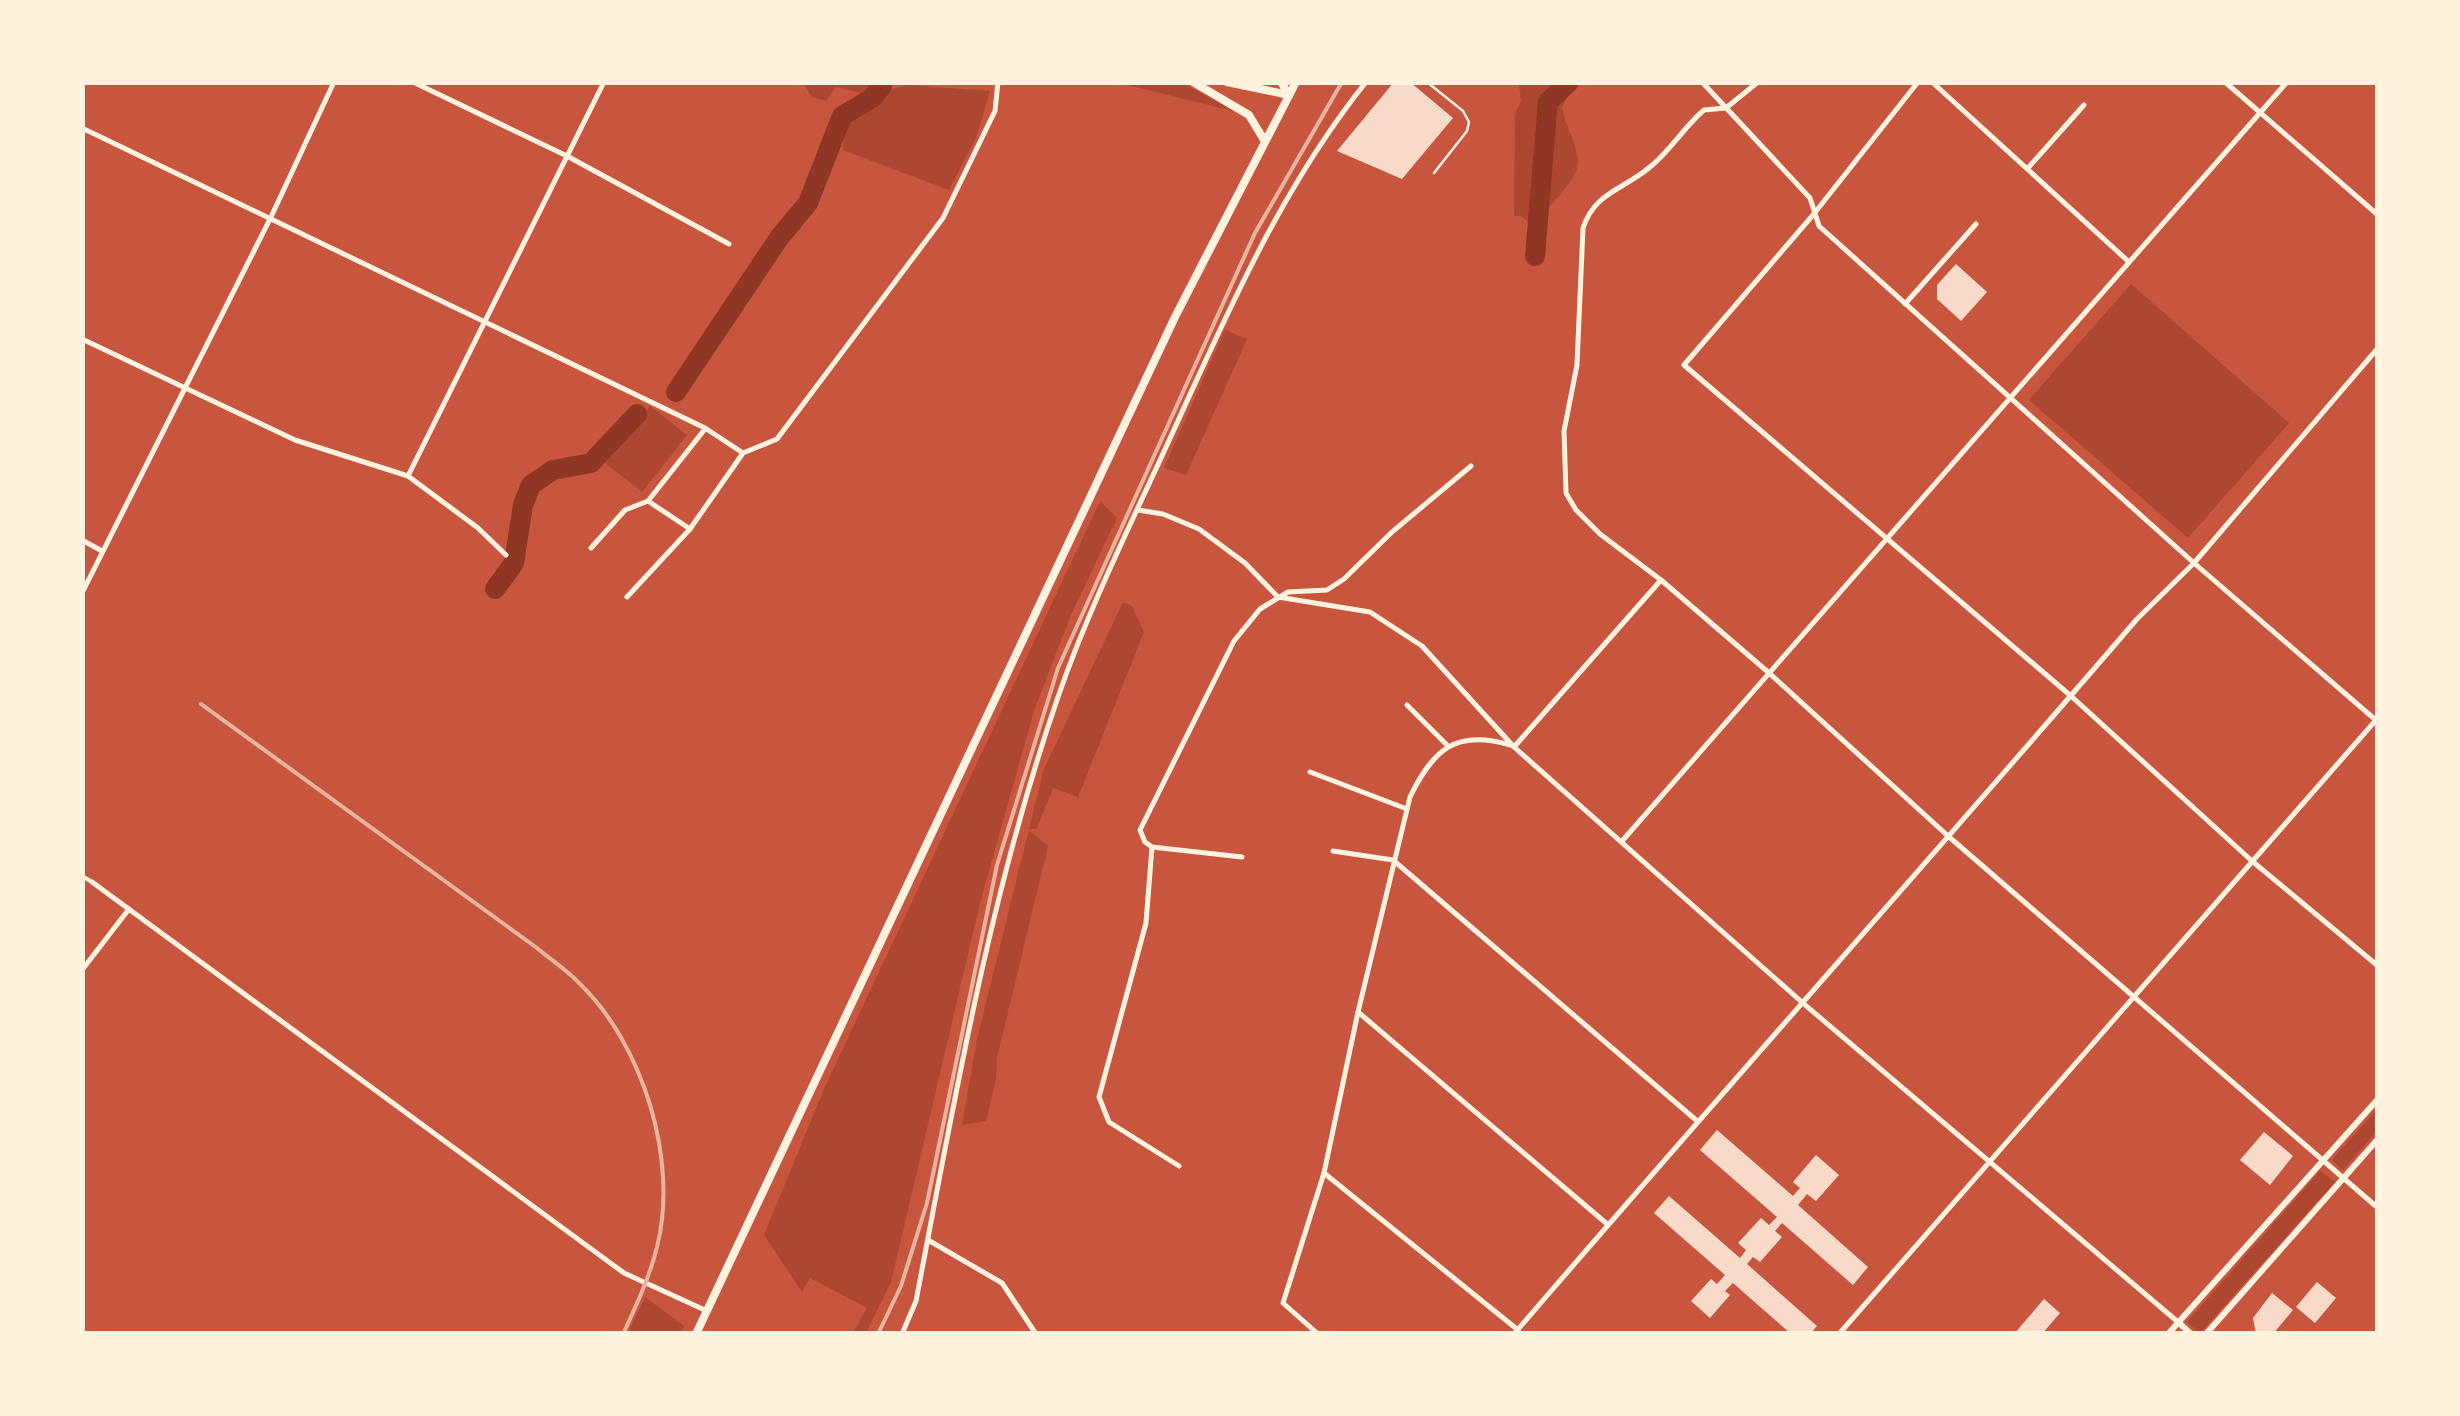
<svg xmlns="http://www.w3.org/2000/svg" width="2460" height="1416" viewBox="0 0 2460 1416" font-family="Overpass,sans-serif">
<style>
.green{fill:#ae4732}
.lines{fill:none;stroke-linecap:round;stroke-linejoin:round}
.river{stroke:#8f3625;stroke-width:20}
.building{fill:#f7dbc8}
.service{stroke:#fff3e0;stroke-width:2.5}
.pedestrian{stroke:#fff3e0;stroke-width:4}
.minor{stroke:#fff3e0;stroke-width:5}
.tertiary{stroke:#fff3e0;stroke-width:6}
.primary{stroke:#fff3e0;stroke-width:8}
.rail{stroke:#e9b49f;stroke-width:4}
</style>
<rect width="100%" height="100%" fill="#c8553d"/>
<!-- green -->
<g class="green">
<polygon points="803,83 874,83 864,94 836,87 826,101 812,97"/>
<polygon points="1119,83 1183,83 1233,111"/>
<path d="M1519,83H1574L1562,107C1565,126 1577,143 1578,161C1579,181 1544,209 1534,227L1521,216H1514L1515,114L1521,101Z"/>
<polygon points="906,85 990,91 976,138 949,190 843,150 844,121 886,91"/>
<polygon points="2131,284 2289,423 2188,538 2029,400"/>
<polygon points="1225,330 1247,339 1186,475 1164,468"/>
<polygon points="650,406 687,435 642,492 605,463"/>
<polygon points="1100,501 1117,518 1070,617 1034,711 981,899 891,1282 866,1333 853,1333 867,1308 810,1278 802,1292 764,1235 824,1089"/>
<polygon points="1123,602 1132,606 1144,632 1078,797 1053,788 1037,828 1028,830 1048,846 997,1058 996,1080 986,1121 962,1125 977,1039 1044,769"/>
<polygon points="2377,1109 2377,1131 2343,1170 2332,1160"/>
<polygon points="2320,1171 2335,1182 2200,1333 2187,1322"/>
<polygon points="645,1297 684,1326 680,1333 628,1333"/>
</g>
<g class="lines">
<!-- river -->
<g class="river">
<polyline points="1535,256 1548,102 1569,82"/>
<polyline points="676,392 779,238 808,203 842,116 872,98 882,86"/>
<polyline points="495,589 514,563 523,505 531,485 553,470 591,463 637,414"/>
</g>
</g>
<!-- building -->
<g class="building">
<polygon points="1394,82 1410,82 1453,118 1402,179 1337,151"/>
<polygon points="1956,264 1987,292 1961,321 1937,299 1937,285"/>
<polygon points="1717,1130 1793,1196 1800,1188 1793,1182 1816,1155 1839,1175 1816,1201 1807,1194 1798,1205 1868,1267 1853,1285 1782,1223 1775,1231 1782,1237 1760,1262 1753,1257 1747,1264 1817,1326 1810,1334 1791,1334 1733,1283 1725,1291 1730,1295 1710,1318 1691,1301 1711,1279 1717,1284 1725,1275 1654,1213 1669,1196 1740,1258 1746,1250 1738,1243 1761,1218 1769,1225 1777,1217 1700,1150"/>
<polygon points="2264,1132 2293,1156 2270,1185 2240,1160"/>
<polygon points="2317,1282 2336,1298 2315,1323 2296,1307"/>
<polygon points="2272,1293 2293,1310 2273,1334 2256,1334 2253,1318"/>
<polygon points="2044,1299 2060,1313 2042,1334 2014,1334"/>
</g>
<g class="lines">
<!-- service -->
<polyline class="service" points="1427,82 1463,111 1469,122 1467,131 1434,173"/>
<!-- pedestrian -->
<polyline class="pedestrian" points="82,876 92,882"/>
<!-- minor -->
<g class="minor">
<polyline points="413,82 567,156 729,244"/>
<polyline points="1702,82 1810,198 1819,226 2194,563 2378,722"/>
<path d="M1758,82L1726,108L1704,110C1684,127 1670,151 1650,167C1623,190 1595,192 1583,228L1577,365L1564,431L1566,493L1576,510L1600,534L1661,580L1768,672L1948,836L2378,1208"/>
<polyline points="1918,82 1813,215 1684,365 2071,696 2252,861 2378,966"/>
<polyline points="1932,82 2129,262"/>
<polyline points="2225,82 2378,215"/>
<polyline points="82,128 705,428 743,453"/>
<polyline points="2028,168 2084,105"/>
<polyline points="1905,304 1976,224"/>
<polyline points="82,339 295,440 408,476 478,528 506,555"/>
<polyline points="408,476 604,82"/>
<polyline points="1138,510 1163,514 1199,529 1245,563 1278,597 1370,612 1422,646 1514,747 1804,1004 2178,1322"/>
<polyline points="690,529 648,501 705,429"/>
<polyline points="82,540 102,551"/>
<polyline points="591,548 625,510 648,501"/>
<polyline points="82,593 271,217 334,82"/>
<polyline points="627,597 690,529 743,453 777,439 943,218 995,111 998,82"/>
<polyline points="1407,705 1447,745"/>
<polyline points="1514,747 1661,580"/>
<polyline points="1310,772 1407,809"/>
<polyline points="1623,840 2287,82"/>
<polyline points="1152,847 1146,923 1099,1097 1109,1122 1179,1166"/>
<polyline points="1333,851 1393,860 1696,1120"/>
<polyline points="1242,857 1152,847 1145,842 1140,830 1234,641 1260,609 1288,592 1327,590 1344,579 1392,532 1471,466"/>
<polyline points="92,882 624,1273 707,1311"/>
<polyline points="82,970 129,909"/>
<polyline points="1358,1012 1606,1223"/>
<polyline points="1324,1173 1518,1330"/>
<polyline points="928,1240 1002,1283 1036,1334"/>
<path d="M902,1334L916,1301C955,1097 990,893 1058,697C1092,599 1140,506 1182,412C1235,296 1286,182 1366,82"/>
<path d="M1318,1334L1283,1303L1324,1173L1358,1012L1410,797C1433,750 1455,729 1510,745"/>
<path d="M1514,1334C1720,1094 1931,859 2137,619L2194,563L2378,348"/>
<polyline points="1839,1334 2376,720"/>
</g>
<!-- tertiary -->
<g class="tertiary">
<polyline points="2178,1322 2191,1334"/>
<polyline points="2168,1334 2378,1099"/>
<polyline points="2206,1334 2378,1139"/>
</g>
<!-- primary -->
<g class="primary">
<polyline points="1193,82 1249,115 1264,140"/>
<polyline points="1227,82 1289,95"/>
<polyline points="1281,82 1289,95"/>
<polyline points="696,1334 1175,317 1296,82"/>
</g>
<!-- rail -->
<g class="rail">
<path d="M201,704L537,948C551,960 567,970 579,983C643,1044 679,1161 657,1247C650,1276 636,1306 623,1334"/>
<polyline points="878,1334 901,1286 927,1203 997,865 1058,668 1255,233 1342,82"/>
</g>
</g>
<!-- border -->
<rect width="2460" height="1416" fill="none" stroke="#fff3e0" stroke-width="170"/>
</svg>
